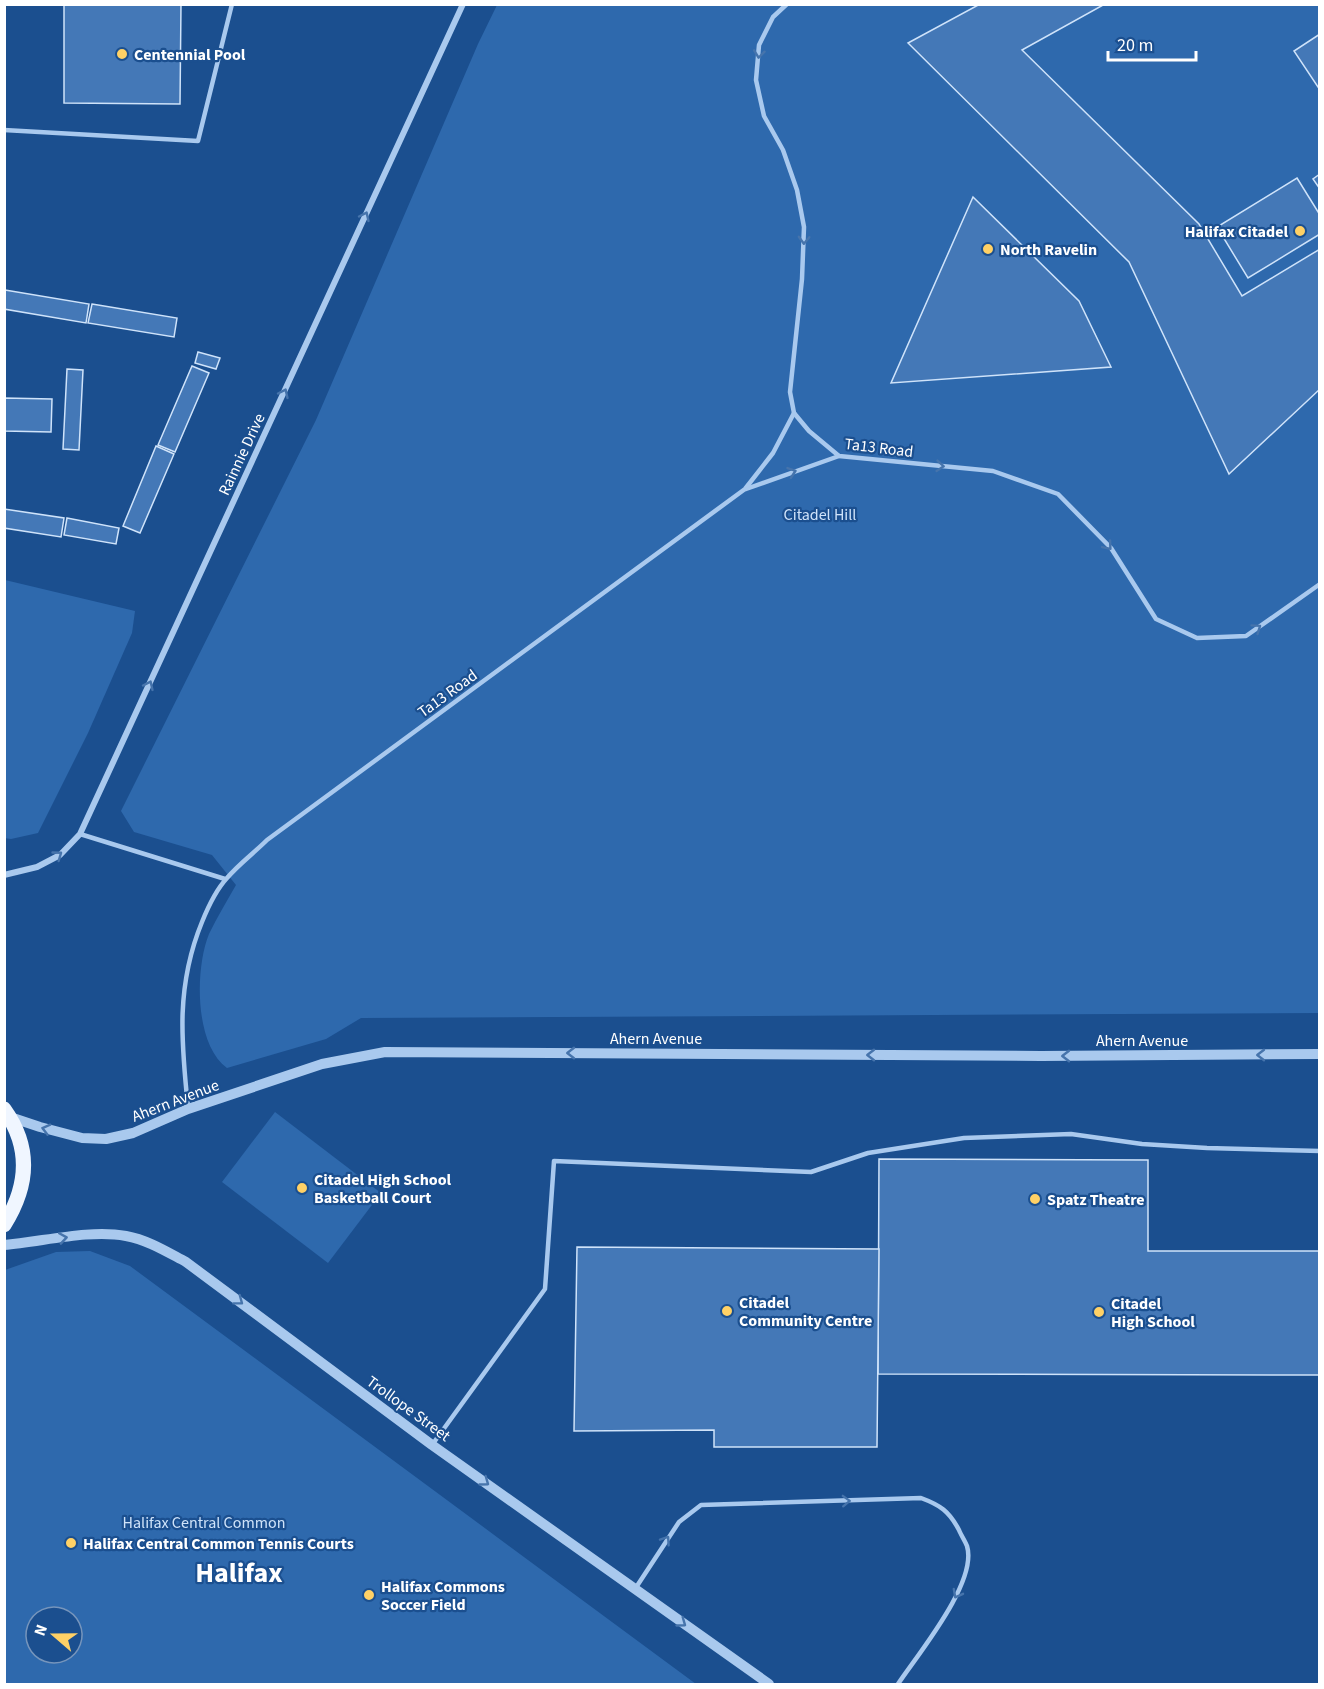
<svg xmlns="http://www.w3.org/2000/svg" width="1324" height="1689" viewBox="0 0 1324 1689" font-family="'Source Sans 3',sans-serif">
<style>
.green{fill:#2e69ad;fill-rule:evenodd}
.building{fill:#4478b7;stroke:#cfe3fa;stroke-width:1.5}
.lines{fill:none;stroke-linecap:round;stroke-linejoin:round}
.service{stroke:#a9c9ee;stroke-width:4.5}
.minor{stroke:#a9c9ee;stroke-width:6}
.tertiary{stroke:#a9c9ee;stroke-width:10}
.primary{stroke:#f0f6ff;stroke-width:15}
.oneway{stroke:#4674ac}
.poi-dot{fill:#ffd166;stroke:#1b4f8f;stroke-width:2}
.labels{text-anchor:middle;stroke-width:4.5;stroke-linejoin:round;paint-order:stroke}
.poi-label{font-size:16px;font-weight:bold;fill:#fff;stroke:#1b4f8f;text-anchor:start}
.street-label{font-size:16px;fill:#fff;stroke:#1b4f8f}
.park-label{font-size:16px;fill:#cfe3fa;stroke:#1b4f8f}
.town-label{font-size:28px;font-weight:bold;fill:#fff;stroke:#1b4f8f}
</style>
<rect width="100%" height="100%" fill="#1b4f8f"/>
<!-- green -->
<g class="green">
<path d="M497,5H1319V1013L361,1018L326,1039L227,1068C194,1044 195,968 209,934C217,917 227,901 236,885L212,855L134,832L121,811L316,420L478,44Z"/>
<polygon points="5,580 135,611 132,633 88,733 38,833 11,839 4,838"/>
<polygon points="275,1112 381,1193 328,1263 222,1182"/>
<path d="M90,1251L130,1266L696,1684H5V1270L56,1252ZM36,1617H72V1653H36Z"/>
</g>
<!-- building -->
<g class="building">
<polygon points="64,4 181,4 180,104 64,103"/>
<polygon points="980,4 1105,4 1022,50 1199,224 1242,296 1320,249 1320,389 1229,474 1129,262 908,43"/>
<polygon points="1320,34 1320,90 1294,51"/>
<polygon points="1320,174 1320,189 1313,179"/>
<polygon points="1297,178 1320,215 1320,234 1248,278 1217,227"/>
<polygon points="973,197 1079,301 1111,367 891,383"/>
<polygon points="5,290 89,304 86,323 4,309"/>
<polygon points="92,304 177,318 174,337 88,323"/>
<polygon points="198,352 220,358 216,369 195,363"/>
<polygon points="192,366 209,373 175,452 158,445"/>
<polygon points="67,369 83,370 79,450 63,449"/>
<polygon points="4,398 52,399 51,432 4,431"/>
<polygon points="156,446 174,454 140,533 123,526"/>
<polygon points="4,509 64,518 61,537 4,528"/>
<polygon points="67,518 119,528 116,544 64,535"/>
<polygon points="879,1159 1148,1160 1148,1251 1320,1251 1320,1375 878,1374"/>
<polygon points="577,1247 879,1249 877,1447 714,1447 714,1430 574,1431"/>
</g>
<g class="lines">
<!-- service -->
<g class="service">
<polyline points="787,4 773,17 759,45 756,80 764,116 783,150 797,190 804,227 802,279 790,392 794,413 809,431 839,456 993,471 1058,494 1111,548 1156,619 1197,638 1246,636 1320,584"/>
<polyline points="4,130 198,141 232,4"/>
<polyline points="746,489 839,456"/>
<polyline points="80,834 225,879"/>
<path d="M188,1107C181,1041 176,985 202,922C208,907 216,890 227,878C239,864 254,853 267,840L745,489L773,453L794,413"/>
<polyline points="432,1445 545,1289 554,1161 811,1172 868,1153 964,1138 1071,1134 1142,1144 1207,1148 1320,1151"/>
<path d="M635,1589L679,1522L701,1505L921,1498C940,1505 949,1511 959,1530C961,1535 965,1541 967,1546C978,1582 918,1654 898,1684"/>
</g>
<!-- minor -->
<polyline class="minor" points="4,875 37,867 60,855 80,834 463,4"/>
<!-- tertiary -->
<g class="tertiary">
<polyline points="10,1117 40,1127 82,1138 106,1139 133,1133 188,1109 322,1064 385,1052 1041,1056 1320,1054"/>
<path d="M4,1245C42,1242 89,1229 126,1236C148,1240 167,1252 186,1262L432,1445L769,1684"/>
</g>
<!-- primary -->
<path class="primary" d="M4,1109C32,1148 28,1187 4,1225"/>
</g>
<!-- one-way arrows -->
<defs><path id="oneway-chevron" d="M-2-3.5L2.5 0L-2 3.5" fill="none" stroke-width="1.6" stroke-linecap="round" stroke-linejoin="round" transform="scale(1.5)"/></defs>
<g class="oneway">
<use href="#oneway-chevron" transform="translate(759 54) rotate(97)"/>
<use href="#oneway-chevron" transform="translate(365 216) rotate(-65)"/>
<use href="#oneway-chevron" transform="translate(804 240) rotate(92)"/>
<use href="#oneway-chevron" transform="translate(284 393) rotate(-65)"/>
<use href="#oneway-chevron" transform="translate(940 466) rotate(5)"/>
<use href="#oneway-chevron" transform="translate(792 472) rotate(-19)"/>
<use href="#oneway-chevron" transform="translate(1108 546) rotate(50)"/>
<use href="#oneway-chevron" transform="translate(1257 628) rotate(-35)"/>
<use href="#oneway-chevron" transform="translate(149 685) rotate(-65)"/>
<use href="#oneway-chevron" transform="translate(58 855) rotate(-36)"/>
<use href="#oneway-chevron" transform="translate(571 1053) rotate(-180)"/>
<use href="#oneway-chevron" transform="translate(871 1055) rotate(-180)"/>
<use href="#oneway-chevron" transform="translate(1261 1055) rotate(180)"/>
<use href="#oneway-chevron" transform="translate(1066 1056) rotate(180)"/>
<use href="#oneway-chevron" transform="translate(46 1129) rotate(-165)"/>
<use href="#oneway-chevron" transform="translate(63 1238) rotate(-9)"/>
<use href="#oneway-chevron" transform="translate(239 1301) rotate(37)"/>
<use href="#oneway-chevron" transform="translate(485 1482) rotate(36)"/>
<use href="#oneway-chevron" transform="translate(846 1501) rotate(-2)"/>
<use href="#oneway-chevron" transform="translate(666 1540) rotate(-56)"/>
<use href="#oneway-chevron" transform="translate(957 1594) rotate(118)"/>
<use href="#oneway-chevron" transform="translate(682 1623) rotate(36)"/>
</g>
<!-- markers -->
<g class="poi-dot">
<circle cx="122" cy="54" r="6"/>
<circle cx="1300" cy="231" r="6"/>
<circle cx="988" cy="249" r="6"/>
<circle cx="302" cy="1188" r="6"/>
<circle cx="1035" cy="1199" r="6"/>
<circle cx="727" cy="1311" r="6"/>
<circle cx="1099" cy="1312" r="6"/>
<circle cx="71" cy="1543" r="6"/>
<circle cx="369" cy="1595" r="6"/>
</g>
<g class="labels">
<!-- poi labels -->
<g class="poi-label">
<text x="134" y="60">Centennial Pool</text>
<text x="1288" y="237" text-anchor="end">Halifax Citadel</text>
<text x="1000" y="255">North Ravelin</text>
<text x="314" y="1185">Citadel High School<tspan x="314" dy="18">Basketball Court</tspan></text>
<text x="1047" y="1205">Spatz Theatre</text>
<text x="739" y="1308">Citadel<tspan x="739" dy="18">Community Centre</tspan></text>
<text x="1111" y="1309">Citadel<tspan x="1111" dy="18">High School</tspan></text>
<text x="83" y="1549">Halifax Central Common Tennis Courts</text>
<text x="381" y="1592">Halifax Commons<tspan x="381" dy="18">Soccer Field</tspan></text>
</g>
<!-- street labels -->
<g class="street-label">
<text transform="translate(879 447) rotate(7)" y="6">Ta13 Road</text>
<text transform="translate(241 454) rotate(-65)" y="6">Rainnie Drive</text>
<text transform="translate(447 693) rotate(-36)" y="6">Ta13 Road</text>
<text x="656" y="1044">Ahern Avenue</text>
<text x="1142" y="1046">Ahern Avenue</text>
<text transform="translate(175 1100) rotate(-21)" y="6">Ahern Avenue</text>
<text transform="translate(409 1408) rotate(36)" y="6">Trollope Street</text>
</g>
<!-- park labels -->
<g class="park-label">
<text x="820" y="520">Citadel Hill</text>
<text x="204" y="1528">Halifax Central Common</text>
</g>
<!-- town labels -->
<g class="town-label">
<text x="239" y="1582">Halifax</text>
</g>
</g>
<!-- border -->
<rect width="1324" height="1689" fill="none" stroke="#ffffff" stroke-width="12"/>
<!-- north arrow -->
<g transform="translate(54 1635) rotate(290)"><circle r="28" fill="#1b4f8f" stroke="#7695bc" stroke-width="1.5"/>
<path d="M0-4.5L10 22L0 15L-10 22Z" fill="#ffd166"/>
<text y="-9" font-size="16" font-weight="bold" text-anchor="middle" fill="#ffffff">N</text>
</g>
<!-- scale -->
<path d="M1108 51v9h88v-9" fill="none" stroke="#ffffff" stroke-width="3"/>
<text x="1117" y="51" font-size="18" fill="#ffffff" stroke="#1b4f8f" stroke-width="4.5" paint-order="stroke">20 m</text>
</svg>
